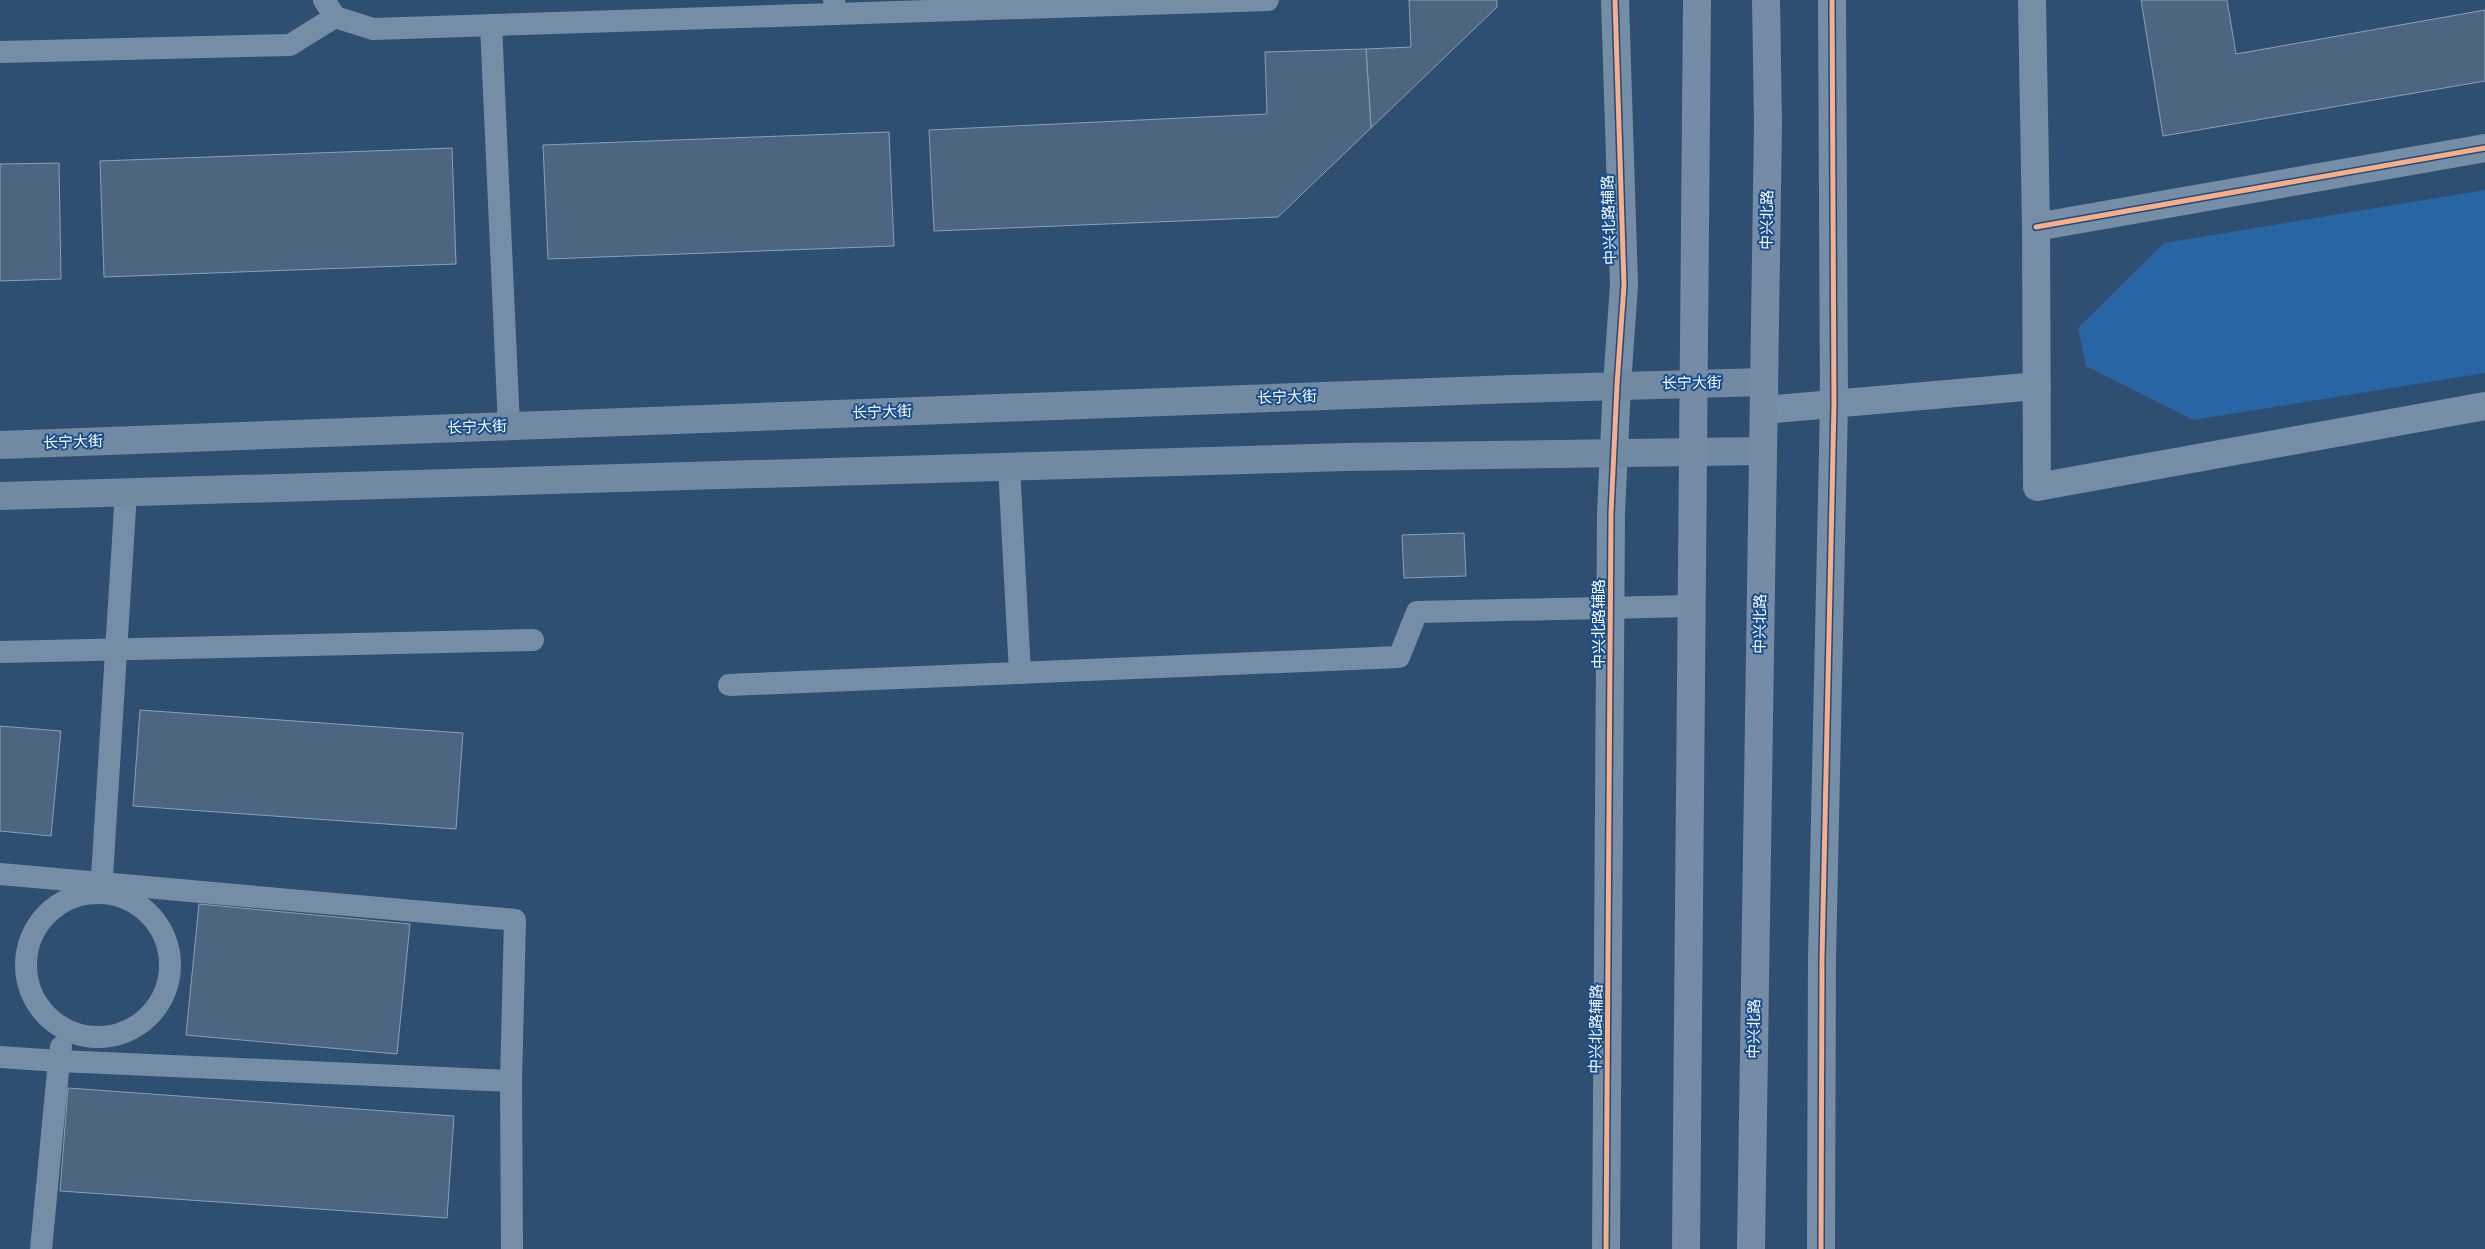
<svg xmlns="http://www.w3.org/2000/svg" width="2485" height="1249" viewBox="0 0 2485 1249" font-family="Poppins,'Noto Sans SC',sans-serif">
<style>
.green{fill:#2765a4}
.building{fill:#4c6682;stroke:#8b9fb4}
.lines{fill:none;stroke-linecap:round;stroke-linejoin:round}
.service{stroke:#768ea5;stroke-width:22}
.minor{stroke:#768ea5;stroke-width:28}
.tertiary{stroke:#768ea5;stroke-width:28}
.secondary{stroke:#7289a2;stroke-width:28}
.primary{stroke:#768ba5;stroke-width:28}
.cycleway-casing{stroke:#144e8d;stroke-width:8}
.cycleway{stroke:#ffac80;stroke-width:5}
.labels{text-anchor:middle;stroke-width:4;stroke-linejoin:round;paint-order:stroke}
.street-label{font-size:15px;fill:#fff;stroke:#144e8d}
</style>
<rect width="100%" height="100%" fill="#2f4f72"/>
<!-- green -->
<polygon class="green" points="2485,190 2485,373 2193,420 2086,366 2078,328 2164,243"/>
<!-- building -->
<g class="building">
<polygon points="1409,0 1497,0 1497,7 1371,128 1366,49 1411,47"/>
<polygon points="2141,0 2227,0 2236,54 2485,10 2485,81 2163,136"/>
<polygon points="1366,49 1371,128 1278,217 934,231 929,130 1267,114 1265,52"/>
<polygon points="889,132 894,246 548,259 543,145"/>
<polygon points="452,148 456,264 104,277 100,161"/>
<polygon points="59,163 61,279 0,281 0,164"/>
<polygon points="1464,533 1466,576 1404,578 1402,535"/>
<polygon points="140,710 463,733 456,829 133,806"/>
<polygon points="0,726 61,731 51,836 0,831"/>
<polygon points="199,904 410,924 397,1054 186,1035"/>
<polygon points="68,1088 454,1116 447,1218 60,1191"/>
</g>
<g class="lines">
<!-- service -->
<g class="service">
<polyline points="324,0 335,17 373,29 835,14 834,0"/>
<polyline points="835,14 1268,0"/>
<polyline points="491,25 509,426"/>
<polyline points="0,52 290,45 335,17"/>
<polyline points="1009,466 1020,673"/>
<polyline points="0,652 533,640"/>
<polyline points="729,685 1399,657 1417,612 1692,606"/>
<polyline points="0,874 515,920 511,1081"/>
<circle cx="98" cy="965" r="72"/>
<polyline points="101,893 126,492"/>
<polyline points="0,1057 59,1061 61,1047"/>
<polyline points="41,1249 59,1061 511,1081 512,1249"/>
</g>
<!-- minor -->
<g class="minor">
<polyline points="2032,0 2036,227 2037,487 2485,406"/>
<polyline points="2036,227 2485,148"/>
<polyline points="1764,410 2037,386"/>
</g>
<!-- tertiary -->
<g class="tertiary">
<polyline points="1606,1249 1611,513 1617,385 1624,285 1615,0"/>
<polyline points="1821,1249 1822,959 1834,404 1832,0"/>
</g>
<!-- secondary -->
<g class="secondary">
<polyline points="0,445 1513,389 1764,382"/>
<polyline points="0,496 1346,457 1763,451"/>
</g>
<!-- primary -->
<g class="primary">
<polyline points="1686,1249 1697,0"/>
<polyline points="1751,1249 1768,124 1766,0"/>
</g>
<defs>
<g id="cycleway">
<polyline points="2036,227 2485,148"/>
<polyline points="1606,1249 1611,513 1617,385 1624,285 1615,0"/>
<polyline points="1821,1249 1822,959 1834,404 1832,0"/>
</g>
</defs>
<!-- cycleway casing -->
<use href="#cycleway" class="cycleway-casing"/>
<!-- cycleway -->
<use href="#cycleway" class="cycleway"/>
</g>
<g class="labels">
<!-- street labels -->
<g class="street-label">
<text transform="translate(1609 220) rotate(-92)" y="5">中兴北路辅路</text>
<text transform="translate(1767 220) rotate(-89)" y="5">中兴北路</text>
<text transform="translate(1692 383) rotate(-1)" y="5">长宁大街</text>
<text transform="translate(1287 397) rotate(-2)" y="5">长宁大街</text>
<text transform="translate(882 412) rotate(-2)" y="5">长宁大街</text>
<text transform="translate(477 427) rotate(-2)" y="5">长宁大街</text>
<text transform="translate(73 442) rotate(-2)" y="5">长宁大街</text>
<text transform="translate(1599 624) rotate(-90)" y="5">中兴北路辅路</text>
<text transform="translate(1760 624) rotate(-89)" y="5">中兴北路</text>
<text transform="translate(1596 1029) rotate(-89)" y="5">中兴北路辅路</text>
<text transform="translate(1754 1029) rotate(-89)" y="5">中兴北路</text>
</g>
</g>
</svg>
